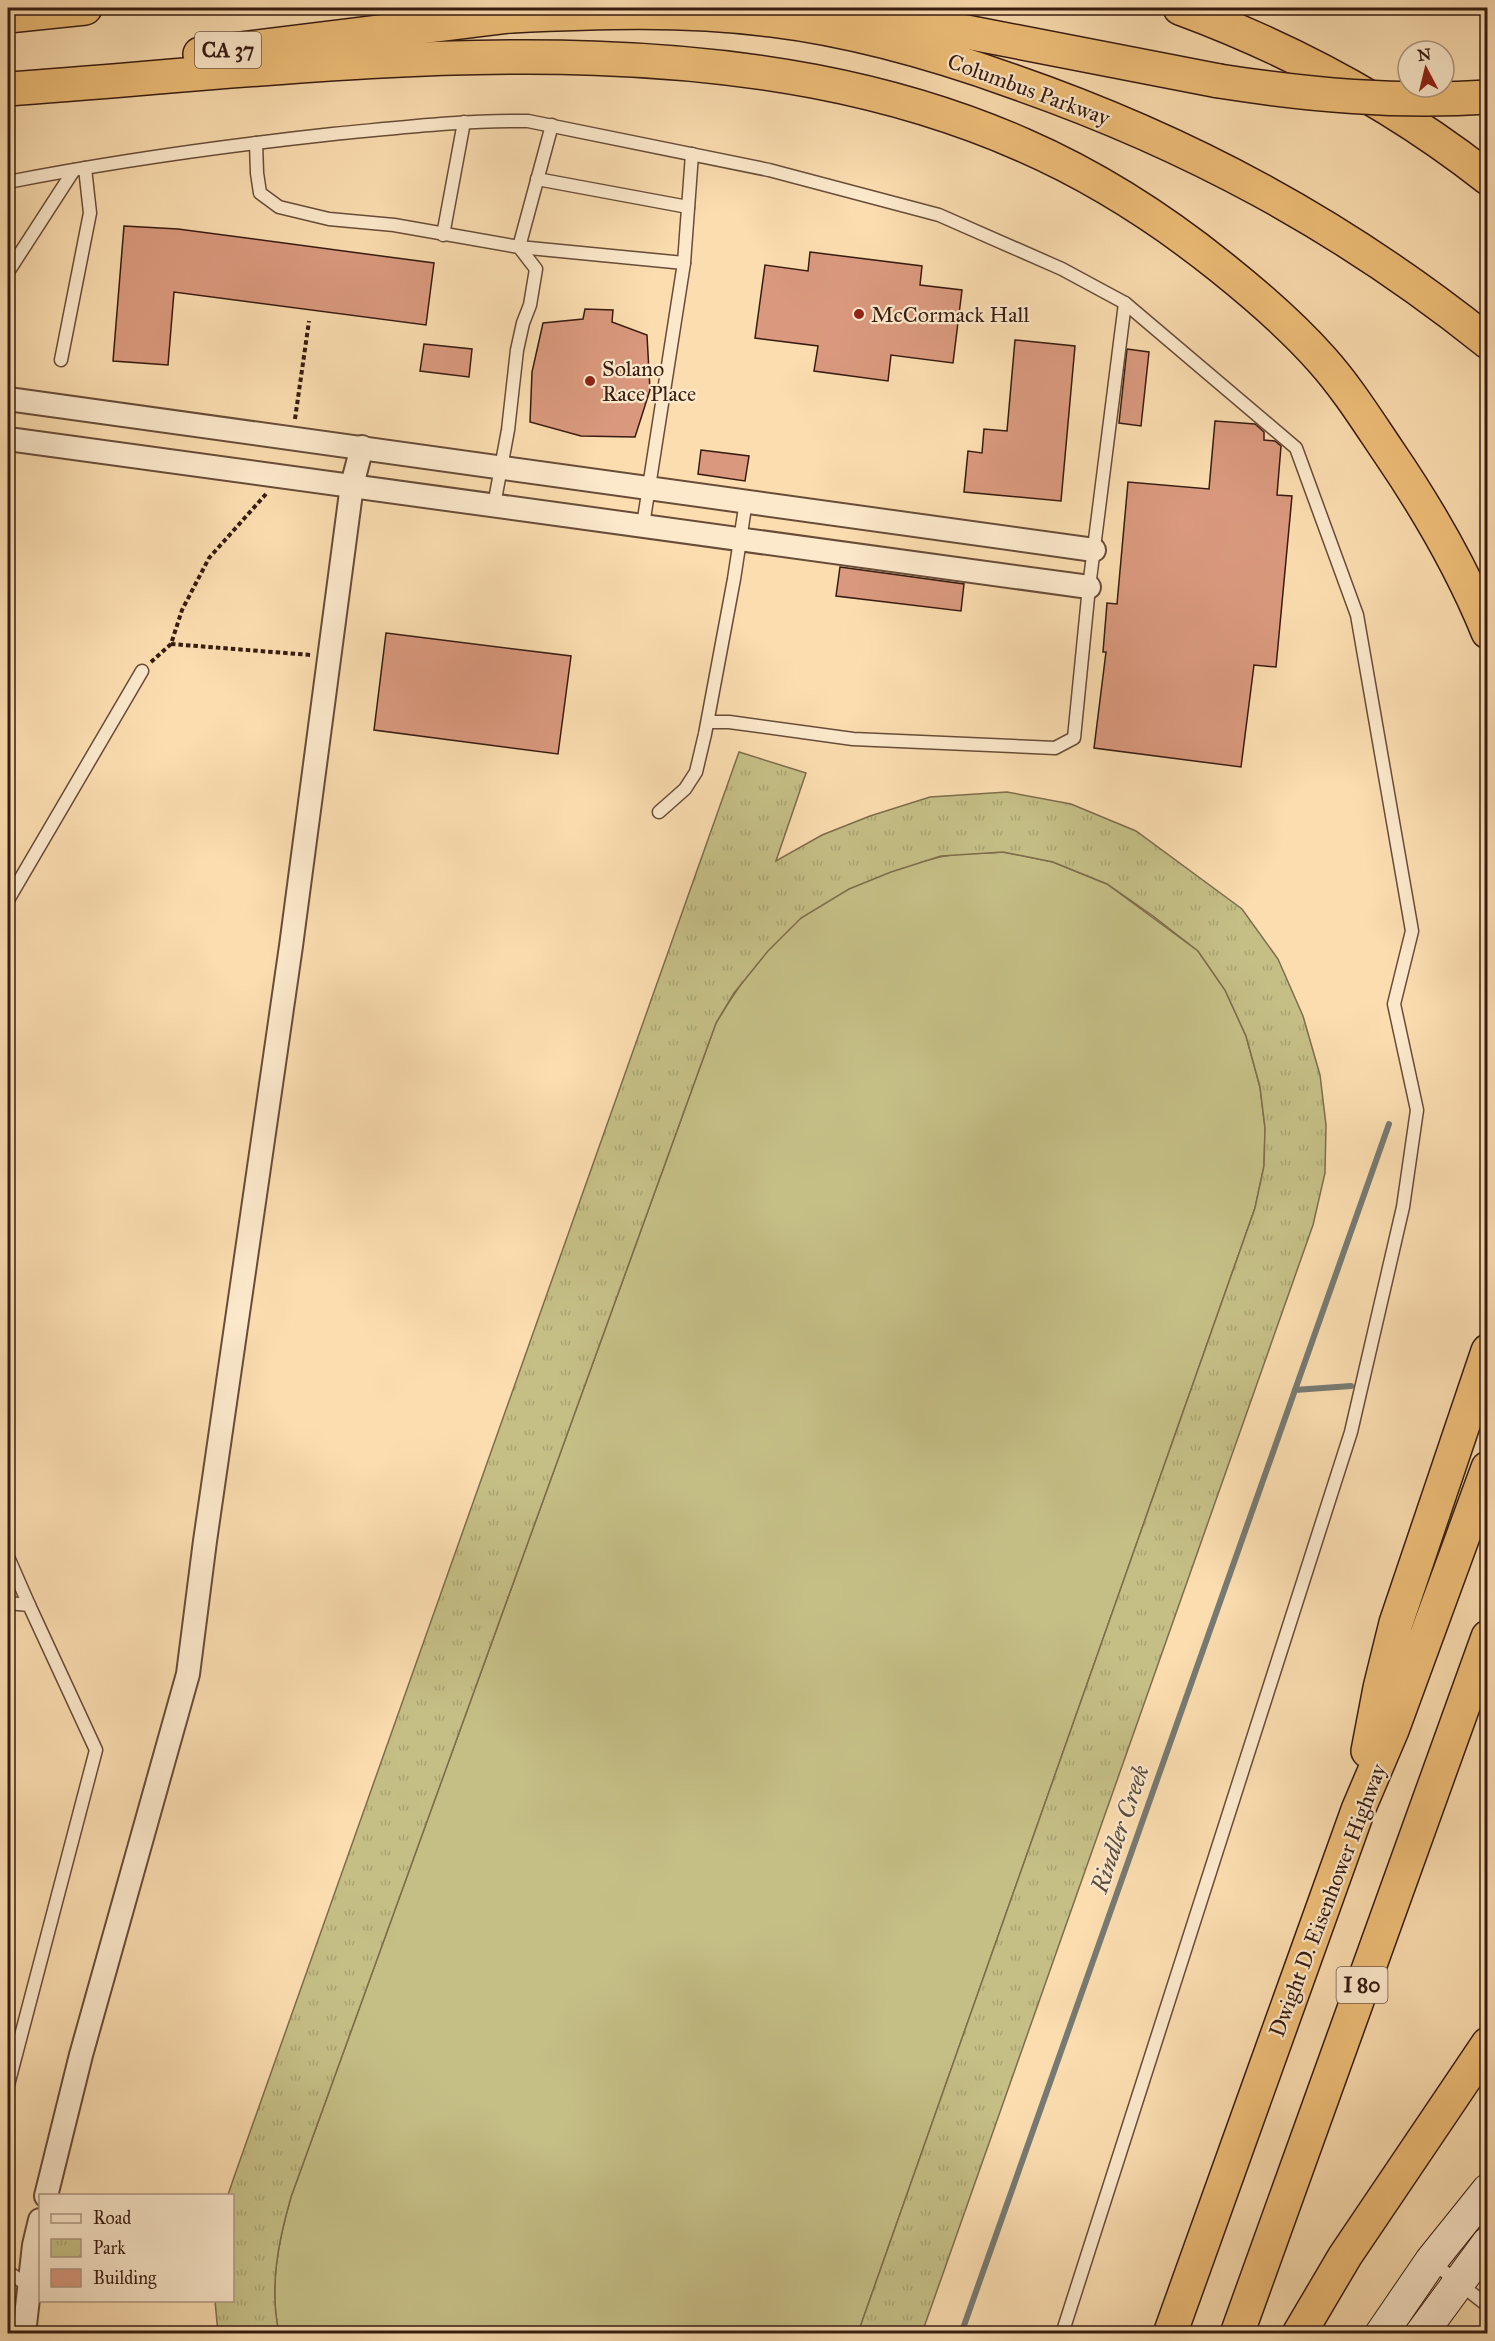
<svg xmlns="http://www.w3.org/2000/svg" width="1495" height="2341" viewBox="0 0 1495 2341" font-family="'IM FELL Great Primer',serif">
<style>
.grass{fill:#c5bf86;stroke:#7e6d4b;stroke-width:1.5}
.park{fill:url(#park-tufts);stroke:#7e6d4b;stroke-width:1.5}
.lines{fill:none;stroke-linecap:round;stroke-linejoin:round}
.stream{stroke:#777a73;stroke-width:6}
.building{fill:#da997e;stroke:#371b10;stroke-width:1.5}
.lane-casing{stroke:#684c38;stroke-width:15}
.street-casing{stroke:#684c38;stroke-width:26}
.secondary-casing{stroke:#371b10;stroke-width:34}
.highway-casing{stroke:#371b10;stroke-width:36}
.path{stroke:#371b10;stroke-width:4;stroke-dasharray:4.5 3;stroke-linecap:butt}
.lane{stroke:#fce9cc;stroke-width:12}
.street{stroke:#fce9cc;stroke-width:22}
.secondary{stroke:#fce9cc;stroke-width:32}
.highway{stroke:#eebe78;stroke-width:33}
.highway-bridge-casing{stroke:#371b10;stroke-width:36;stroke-linecap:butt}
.highway-bridge{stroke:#eebe78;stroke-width:33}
.poi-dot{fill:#8f2418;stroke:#fce9cc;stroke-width:2}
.labels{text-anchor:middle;stroke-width:4.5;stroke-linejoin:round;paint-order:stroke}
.shield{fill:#fce9cc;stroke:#725948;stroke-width:1.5}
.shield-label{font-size:21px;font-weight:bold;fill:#371b10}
.street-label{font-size:22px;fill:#371b10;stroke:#fce9cc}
.poi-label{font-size:22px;fill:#371b10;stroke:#fce9cc;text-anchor:start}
.water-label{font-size:24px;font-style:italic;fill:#574b42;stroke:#fce9cc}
</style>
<defs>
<pattern id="park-tufts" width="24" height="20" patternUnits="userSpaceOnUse" patternTransform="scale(1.5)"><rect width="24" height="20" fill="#c5bf86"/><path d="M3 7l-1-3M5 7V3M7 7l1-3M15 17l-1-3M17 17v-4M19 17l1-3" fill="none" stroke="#aaa473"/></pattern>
</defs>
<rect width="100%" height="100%" fill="#fbddb0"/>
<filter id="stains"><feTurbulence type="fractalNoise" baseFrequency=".00333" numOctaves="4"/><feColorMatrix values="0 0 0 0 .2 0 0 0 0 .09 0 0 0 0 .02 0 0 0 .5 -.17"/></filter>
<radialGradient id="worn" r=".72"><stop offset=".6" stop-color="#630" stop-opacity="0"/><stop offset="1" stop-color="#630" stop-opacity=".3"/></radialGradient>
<!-- grass -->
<path class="grass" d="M1003,852L1053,862L1107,884L1198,951L1225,990L1246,1036L1260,1087L1265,1128L1264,1166L1255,1208L858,2333L279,2334C269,2288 278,2242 291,2197L716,1023C739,985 767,944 802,917C840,887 893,868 940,857C959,852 983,854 1003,852Z"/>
<!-- park -->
<path class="park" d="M739,752L806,773L776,861L822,835L870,816L930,797L1007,792L1071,804L1136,831L1242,909L1278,959L1303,1016L1320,1075L1326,1125L1325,1173L1313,1225L922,2333H858L1255,1208L1264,1166L1265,1128L1260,1087L1246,1036L1225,990L1198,951L1153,916L1107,884L1053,862L1003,852L941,856L891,872L849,889L801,918L768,951L734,993L716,1023L291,2197C278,2242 269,2288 279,2333H218L215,2301L232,2300V2196L228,2195L233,2180Z"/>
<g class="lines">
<!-- stream -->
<g class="stream">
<polyline points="1295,1390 1389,1124"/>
<polyline points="961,2334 1295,1390 1351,1386"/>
</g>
</g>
<!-- building -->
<g class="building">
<polygon points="124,226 178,229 434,263 426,325 174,292 168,365 113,361"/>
<polygon points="810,252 922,266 920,285 962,290 953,363 891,355 888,381 814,371 818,346 755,338 765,265 808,271"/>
<polygon points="585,309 613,310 612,322 647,335 650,390 635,437 581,436 530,422 532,372 543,323 583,319"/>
<polygon points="1015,340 1075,346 1061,501 964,492 968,451 982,453 984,429 1007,431"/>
<polygon points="424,344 472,349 469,377 420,371"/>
<polygon points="1127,349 1149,352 1141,426 1119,423"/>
<polygon points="1215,421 1255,424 1264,432 1264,440 1275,441 1281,446 1277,495 1292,496 1276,667 1254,665 1241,767 1094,748 1106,652 1103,652 1107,603 1117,604 1128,482 1209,489"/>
<polygon points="701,450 749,456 745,481 698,474"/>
<polygon points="840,567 964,584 961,611 836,596"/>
<polygon points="386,633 571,656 558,754 374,730"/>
</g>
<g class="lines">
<defs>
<g id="lane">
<polyline points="552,125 519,247 684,263 643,525"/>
<polyline points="256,143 257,173 260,193 279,207 329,219 394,225 519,247 536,269 530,305 523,323 517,350 508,430 494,505"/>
<polyline points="537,179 688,207"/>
<path d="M8,182C115,161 223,146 333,134C398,128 463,120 528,121L769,170L939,215L1062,269L1125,303L1089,587L1074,738L1055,748L853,739L729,722H708"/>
<polyline points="443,235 464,122"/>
<polyline points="684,263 692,154"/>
<polyline points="8,272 74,170"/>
<polyline points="61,360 90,213 85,168"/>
<polyline points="659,812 685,789 696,772 705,734 734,579 746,501"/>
<polyline points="8,900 142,671"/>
<polyline points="8,1557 29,1605"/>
<polyline points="8,1603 29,1605 96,1750 8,2085"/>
<polyline points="1431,2261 1488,2306"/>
<polyline points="8,2272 29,2286"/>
<polyline points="1062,2334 1351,1432 1403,1207 1417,1110 1394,1004 1412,931 1357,615 1296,448 1125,303"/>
</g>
<g id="street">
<polyline points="8,399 1094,550"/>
<polyline points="8,439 1089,587"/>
<polyline points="46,2196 81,2055 188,1674 205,1541 291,946 352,485 362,447"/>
<polyline points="24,2334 34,2245 40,2220"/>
</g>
<g id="secondary">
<polyline points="1381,2334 1431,2261 1488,2190"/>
<polyline points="1421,2334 1488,2243"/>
</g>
<g id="highway">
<polyline points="822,8 920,23 1219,81"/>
<path d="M1180,8C1291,49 1395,105 1488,178"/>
<polyline points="8,16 85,8"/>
<path d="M511,16C598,12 684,9 771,20C853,30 934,53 1012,81C1188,142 1342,225 1488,342"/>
<polyline points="200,54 533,13"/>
<path d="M8,89C336,66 712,8 1023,145C1094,176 1160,218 1221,267C1256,295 1292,326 1322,360C1347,388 1367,420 1388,451C1427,508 1462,568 1488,632"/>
<polyline points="1368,1751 1380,1688 1396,1623 1488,1351"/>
<polyline points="1170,2334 1358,1810 1392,1730 1488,1468"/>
<polyline points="1237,2334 1488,1637"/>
<polyline points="1299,2334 1345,2256 1488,2044"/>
</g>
</defs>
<!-- lane casing -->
<use href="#lane" class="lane-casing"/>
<!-- street casing -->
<use href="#street" class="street-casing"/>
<!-- secondary casing -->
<use href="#secondary" class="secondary-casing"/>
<!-- highway casing -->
<use href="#highway" class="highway-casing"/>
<!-- path -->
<g class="path">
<polyline points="295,419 309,321"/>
<polyline points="266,494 209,558 182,610 171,644 311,655"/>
<polyline points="151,662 171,644"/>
</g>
<!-- lane -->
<use href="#lane" class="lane"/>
<!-- street -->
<use href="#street" class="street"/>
<!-- secondary -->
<use href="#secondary" class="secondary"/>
<!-- highway -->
<use href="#highway" class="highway"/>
<defs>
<path id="highway-bridge" d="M1219,81C1309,95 1397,103 1488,97"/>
</defs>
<!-- highway-bridge casing -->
<use href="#highway-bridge" class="highway-bridge-casing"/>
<!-- highway-bridge -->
<use href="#highway-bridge" class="highway-bridge"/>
</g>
<!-- markers -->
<g class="poi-dot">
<circle cx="859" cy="314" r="6"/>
<circle cx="590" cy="381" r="6"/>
</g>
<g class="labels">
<!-- shield labels -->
<g class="shield">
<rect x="195" y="32" width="66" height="36" rx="4.5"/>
<rect x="1336.5" y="1967" width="51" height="36" rx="4.5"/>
</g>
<g class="shield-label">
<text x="228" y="57">CA 37</text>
<text x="1362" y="1992">I 80</text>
</g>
<!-- street labels -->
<g class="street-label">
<text transform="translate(1029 89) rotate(20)" y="8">Columbus Parkway</text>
<text transform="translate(1327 1900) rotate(-69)" y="8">Dwight D. Eisenhower Highway</text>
</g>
<!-- poi labels -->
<g class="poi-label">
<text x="871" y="322">McCormack Hall</text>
<text x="602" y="376">Solano<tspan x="602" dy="25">Race Place</tspan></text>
</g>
<!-- water labels -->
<g class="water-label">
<text transform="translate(1120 1829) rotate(-71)" y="8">Rindler Creek</text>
</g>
</g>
<!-- margin -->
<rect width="1495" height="2341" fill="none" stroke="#fbddb0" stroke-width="30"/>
<rect x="9" y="9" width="1477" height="2323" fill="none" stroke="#371b10" stroke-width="3"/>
<rect x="15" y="15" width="1465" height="2311" fill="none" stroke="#371b10" stroke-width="1.5"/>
<!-- legend -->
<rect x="39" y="2194" width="195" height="108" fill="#fce9cc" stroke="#ad9781" stroke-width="1.5"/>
<rect x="51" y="2214" width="30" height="9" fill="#fce9cc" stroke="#ad9781" stroke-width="1.5"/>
<text x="93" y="2224" font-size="18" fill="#371b10">Road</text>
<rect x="51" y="2239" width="30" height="18" fill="url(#park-tufts)" stroke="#ad9781" stroke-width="1.5"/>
<text x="93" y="2254" font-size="18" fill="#371b10">Park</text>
<rect x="51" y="2269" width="30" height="18" fill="#da997e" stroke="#ad9781" stroke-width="1.5"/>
<text x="93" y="2284" font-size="18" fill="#371b10">Building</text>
<!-- north arrow -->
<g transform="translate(1426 69) rotate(353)"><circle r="28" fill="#fce9cc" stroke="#ad9781" stroke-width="1.5"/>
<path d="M0-4.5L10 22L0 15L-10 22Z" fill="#8f2418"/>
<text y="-9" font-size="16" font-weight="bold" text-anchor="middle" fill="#371b10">N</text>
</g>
<rect width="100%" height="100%" filter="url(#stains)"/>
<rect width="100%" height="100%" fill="url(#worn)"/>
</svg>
